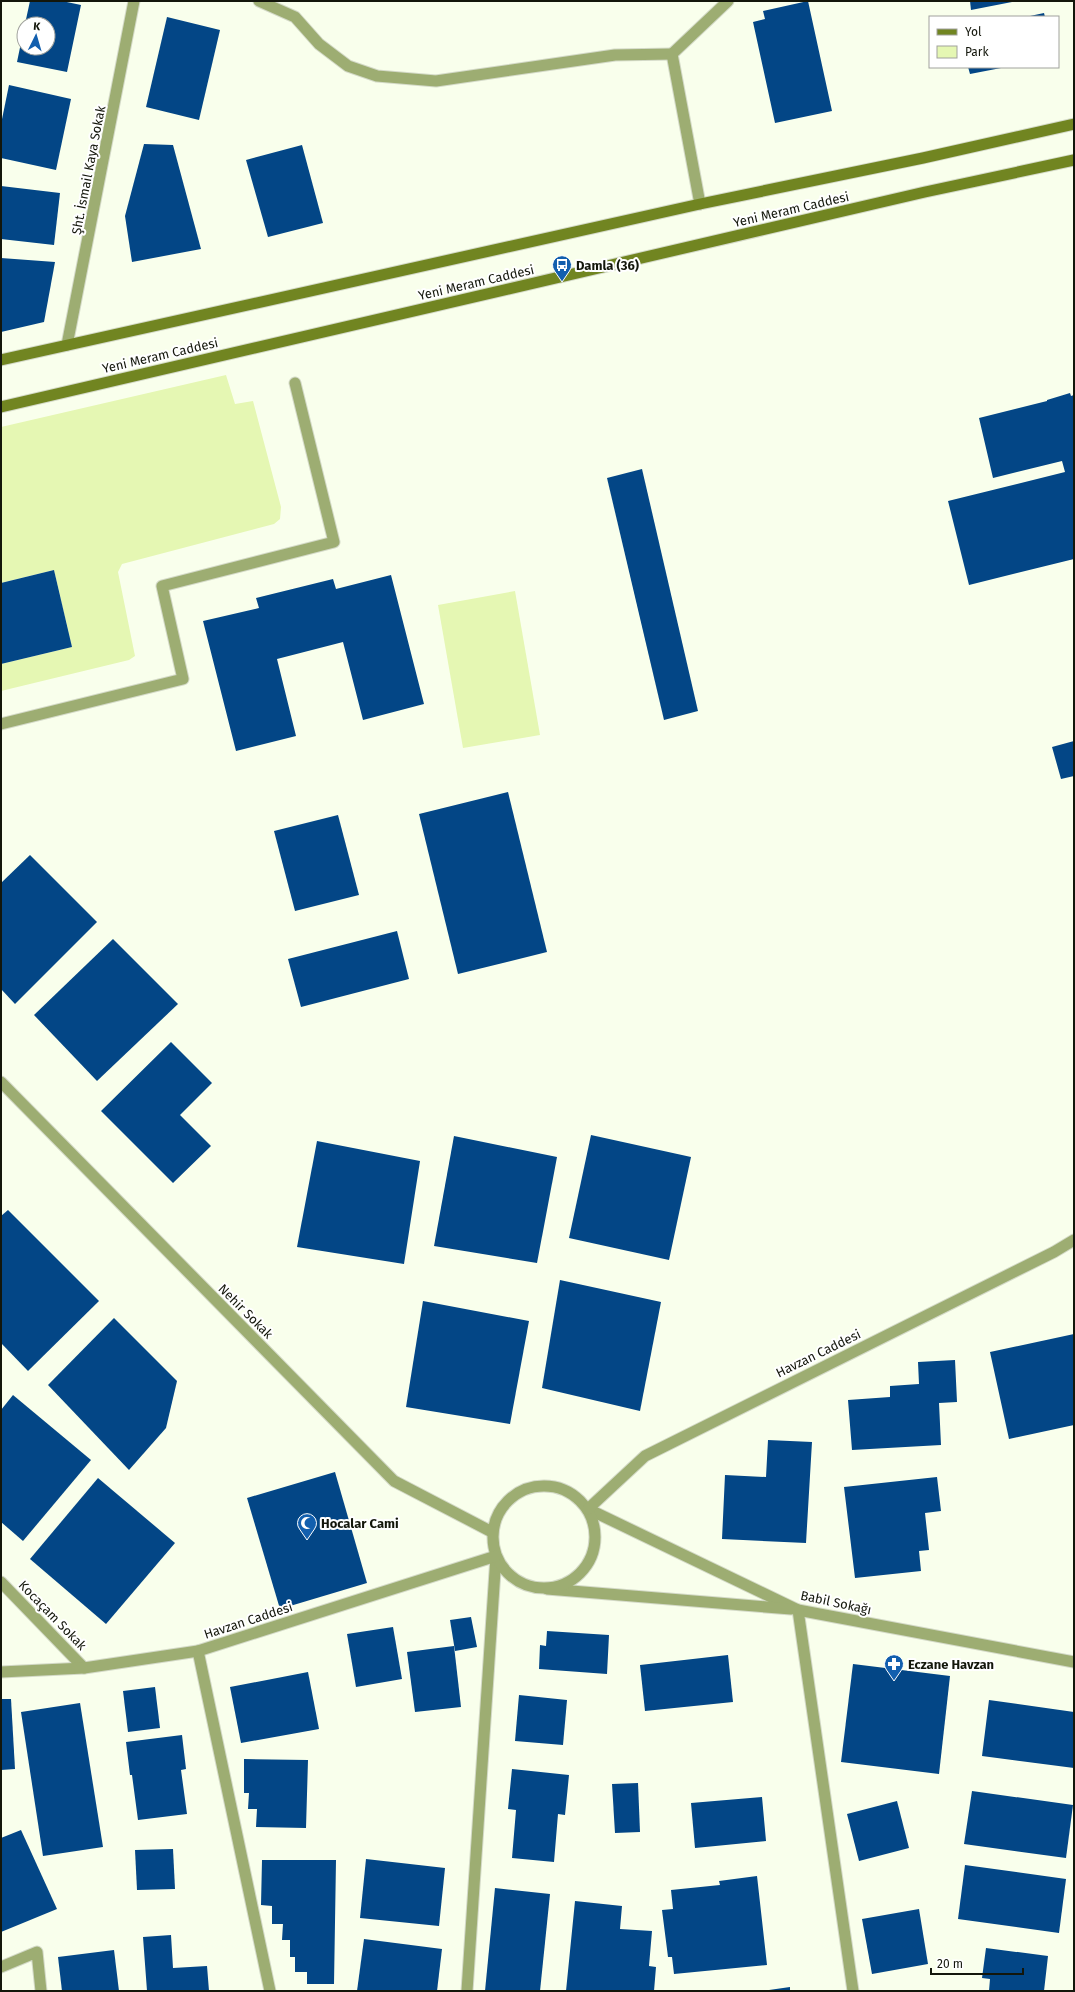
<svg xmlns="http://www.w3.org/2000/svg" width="1075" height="1992" viewBox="0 0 1075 1992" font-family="'Fira Sans',sans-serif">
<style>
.green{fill:#e5f7b3}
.building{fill:#034686}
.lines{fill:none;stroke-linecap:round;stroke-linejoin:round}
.minor-casing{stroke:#d4dac8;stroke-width:13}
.tertiary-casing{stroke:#d4dac8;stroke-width:13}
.secondary-casing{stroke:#d4dac8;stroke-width:13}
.minor{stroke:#9dad72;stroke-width:11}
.tertiary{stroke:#9dad72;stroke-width:11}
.secondary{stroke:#718521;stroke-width:11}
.labels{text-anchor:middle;stroke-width:4;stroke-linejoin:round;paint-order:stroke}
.street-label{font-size:13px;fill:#13160b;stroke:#fff}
.poi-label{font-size:13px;font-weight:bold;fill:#13160b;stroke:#fff;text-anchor:start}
</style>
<rect width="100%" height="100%" fill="#f9ffec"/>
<!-- green -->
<g class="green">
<polygon points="226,375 235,404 253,401 281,507 280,519 274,524 122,564 118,572 135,656 129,660 1,691 1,664 72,647 54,570 1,583 1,427"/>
<polygon points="515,591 540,735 463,748 438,605"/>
</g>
<!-- building -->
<g class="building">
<polygon points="30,1 62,1 81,5 67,72 17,62 23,33 24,48 48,48 48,24 25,24"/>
<polygon points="808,1 832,111 775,123 753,22 765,19 763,11"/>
<polygon points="970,1 1012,1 1012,2 971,10"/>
<polygon points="1044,13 1045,17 1030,17 1030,16"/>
<polygon points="167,17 220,30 199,120 146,107"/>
<polygon points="968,67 1001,67 1001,68 970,74"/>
<polygon points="9,85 71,99 56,170 1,158 1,124"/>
<polygon points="144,144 173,145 201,249 132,262 125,216"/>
<polygon points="302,145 323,223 268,237 246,160"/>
<polygon points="1,186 60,193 54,245 1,239"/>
<polygon points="1,258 55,262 44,322 1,332"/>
<polygon points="1070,393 1071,396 1074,395 1074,559 969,585 948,501 1065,472 1062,461 993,478 979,418 1047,401 1047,400"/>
<polygon points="642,469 698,711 664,720 607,478"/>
<polygon points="54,570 72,647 1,664 1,583"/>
<polygon points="391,575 424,704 363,720 343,642 277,659 296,736 236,751 203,621 259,608 256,598 333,579 336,589"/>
<polygon points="1074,741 1074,776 1061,779 1052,747"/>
<polygon points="508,792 547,952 458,974 419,814"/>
<polygon points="338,815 359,895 295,911 274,831"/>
<polygon points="30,855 97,922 15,1004 1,989 1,883"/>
<polygon points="397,931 409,979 301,1007 288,959"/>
<polygon points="113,939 178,1004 97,1081 34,1015"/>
<polygon points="171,1042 212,1083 180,1115 211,1146 173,1183 101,1111"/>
<polygon points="591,1135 691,1157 669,1260 569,1238"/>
<polygon points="454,1136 557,1157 537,1263 434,1246"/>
<polygon points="317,1141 420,1161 404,1264 297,1247"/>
<polygon points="8,1210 99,1301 28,1371 1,1343 1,1216"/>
<polygon points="560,1280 661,1302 640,1411 542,1388"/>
<polygon points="423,1301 529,1321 510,1424 406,1407"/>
<polygon points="114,1318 177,1381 166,1428 129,1470 48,1385"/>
<polygon points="1074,1334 1074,1425 1009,1439 990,1352"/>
<polygon points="955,1360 957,1402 939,1403 941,1445 852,1450 848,1400 890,1397 890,1386 919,1384 918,1362"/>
<polygon points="13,1395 91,1460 23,1541 1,1522 1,1410"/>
<polygon points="768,1440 812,1442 806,1543 722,1539 725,1475 766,1477"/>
<polygon points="335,1472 367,1583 280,1609 247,1498"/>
<polygon points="937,1477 941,1511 925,1513 929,1550 919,1551 921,1571 855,1578 844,1487"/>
<polygon points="98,1478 175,1543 106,1624 30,1559"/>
<polygon points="471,1617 477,1647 455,1651 450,1620"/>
<polygon points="393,1627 402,1679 356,1687 347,1634"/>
<polygon points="547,1631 609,1635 607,1674 539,1669 540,1645 546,1646"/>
<polygon points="454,1646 461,1707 415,1712 407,1652"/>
<polygon points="728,1655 733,1702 645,1711 640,1665"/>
<polygon points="853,1664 950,1676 939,1774 841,1762"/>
<polygon points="308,1672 319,1729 241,1743 230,1687"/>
<polygon points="155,1687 160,1728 128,1732 123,1691"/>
<polygon points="519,1695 567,1700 563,1745 515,1741"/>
<polygon points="1,1699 11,1699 15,1769 1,1770"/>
<polygon points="989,1700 1074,1712 1074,1768 982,1756"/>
<polygon points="80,1703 103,1847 43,1856 21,1712"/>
<polygon points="182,1735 186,1769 181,1770 187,1814 138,1820 132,1775 130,1775 126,1742"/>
<polygon points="244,1759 308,1760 306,1828 256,1827 257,1809 248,1809 249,1793 244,1793"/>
<polygon points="512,1769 569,1775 565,1815 558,1814 554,1862 512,1858 516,1810 508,1809"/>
<polygon points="638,1783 640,1832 615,1833 612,1784"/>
<polygon points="972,1791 1073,1805 1066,1858 964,1844"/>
<polygon points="762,1797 766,1841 695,1848 691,1803"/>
<polygon points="897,1801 909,1848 859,1861 847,1814"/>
<polygon points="21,1830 57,1909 1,1932 1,1838"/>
<polygon points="173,1849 175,1889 137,1890 135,1850"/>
<polygon points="366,1859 445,1868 439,1926 360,1918"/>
<polygon points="262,1860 336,1860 334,1984 307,1984 307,1972 295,1972 295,1957 290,1957 290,1940 282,1940 283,1924 272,1924 272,1906 261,1905"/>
<polygon points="965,1865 1066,1879 1059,1933 958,1919"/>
<polygon points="757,1876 767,1965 674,1974 672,1957 668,1957 662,1910 673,1909 671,1890 720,1885 719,1881"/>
<polygon points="495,1888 550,1894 540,1991 485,1991"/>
<polygon points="575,1901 622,1906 620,1929 652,1931 649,1966 656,1967 654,1991 566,1991"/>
<polygon points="919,1909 928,1964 872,1974 862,1919"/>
<polygon points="171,1935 173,1968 207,1966 209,1991 147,1991 143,1937"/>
<polygon points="364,1939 442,1949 437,1991 357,1991"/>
<polygon points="986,1948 1048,1956 1044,1991 989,1991 990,1979 982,1978"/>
<polygon points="114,1950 119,1991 62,1991 58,1957"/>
<polygon points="790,1987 790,1991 769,1991 769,1990"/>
</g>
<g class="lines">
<defs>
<g id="minor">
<polyline points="259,1 295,17 319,44 348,66 377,76 436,81 615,55 672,54"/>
<polyline points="700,204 672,54 728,1"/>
<polyline points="67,345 134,1"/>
<polyline points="1,724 183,679 162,586 334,542 295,383"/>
<polyline points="1,1082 394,1481 492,1532"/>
<polyline points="588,1509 798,1610 1074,1662"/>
<polyline points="1,1582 84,1668"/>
<polyline points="547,1589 791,1609"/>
<polyline points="798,1610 853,1991"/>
<polyline points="198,1651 270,1991"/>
<polyline points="1,1967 37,1952 41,1991"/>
<polyline points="467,1991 496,1556"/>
</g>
<g id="tertiary">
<circle cx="544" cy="1537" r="51"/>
<polyline points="588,1509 645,1456 1054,1252 1074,1240"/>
<polyline points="1,1672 84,1668 198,1651 496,1556"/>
</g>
<g id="secondary">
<polyline points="1,360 700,204 923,158 1074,124"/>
<polyline points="1,407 925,192 1074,160"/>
</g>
</defs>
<!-- minor casing -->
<use href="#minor" class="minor-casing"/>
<!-- tertiary casing -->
<use href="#tertiary" class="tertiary-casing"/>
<!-- secondary casing -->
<use href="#secondary" class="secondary-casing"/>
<!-- minor -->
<use href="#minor" class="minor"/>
<!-- tertiary -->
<use href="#tertiary" class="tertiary"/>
<!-- secondary -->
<use href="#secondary" class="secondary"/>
</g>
<!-- icons -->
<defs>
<symbol id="bus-pin" viewBox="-11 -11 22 30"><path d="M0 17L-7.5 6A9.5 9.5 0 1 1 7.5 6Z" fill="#125fae" stroke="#fff"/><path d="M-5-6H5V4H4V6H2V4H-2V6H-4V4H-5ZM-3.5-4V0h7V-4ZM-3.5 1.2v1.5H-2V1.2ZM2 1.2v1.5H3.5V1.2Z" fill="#fff"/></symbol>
<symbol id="mosque-pin" viewBox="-11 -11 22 30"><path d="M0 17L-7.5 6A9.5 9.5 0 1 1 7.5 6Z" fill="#125fae" stroke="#fff"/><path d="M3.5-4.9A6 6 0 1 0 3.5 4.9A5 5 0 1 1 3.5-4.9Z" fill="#fff"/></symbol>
<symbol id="pharmacy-pin" viewBox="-11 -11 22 30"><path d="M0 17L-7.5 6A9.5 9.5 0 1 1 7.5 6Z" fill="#125fae" stroke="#fff"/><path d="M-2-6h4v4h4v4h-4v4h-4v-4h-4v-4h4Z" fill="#fff"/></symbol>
</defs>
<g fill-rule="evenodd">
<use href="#bus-pin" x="551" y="254" width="22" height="30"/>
<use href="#mosque-pin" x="296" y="1512" width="22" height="30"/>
<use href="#pharmacy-pin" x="883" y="1653" width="22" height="30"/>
</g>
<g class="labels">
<!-- street labels -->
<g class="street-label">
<text transform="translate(88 170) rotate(-79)" y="5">Şht. İsmail Kaya Sokak</text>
<text transform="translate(791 209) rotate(-13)" y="5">Yeni Meram Caddesi</text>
<text transform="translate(476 282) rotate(-13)" y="5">Yeni Meram Caddesi</text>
<text transform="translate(160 355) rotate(-13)" y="5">Yeni Meram Caddesi</text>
<text transform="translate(246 1311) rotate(45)" y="5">Nehir Sokak</text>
<text transform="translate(818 1353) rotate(-26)" y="5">Havzan Caddesi</text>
<text transform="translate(836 1602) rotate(12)" y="5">Babil Sokağı</text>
<text transform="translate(53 1615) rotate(46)" y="5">Kocaçam Sokak</text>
<text transform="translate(248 1620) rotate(-18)" y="5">Havzan Caddesi</text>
</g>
<!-- poi labels -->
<g class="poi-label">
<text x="576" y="270">Damla (36)</text>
<text x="321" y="1528">Hocalar Cami</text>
<text x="908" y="1669">Eczane Havzan</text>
</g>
</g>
<!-- border -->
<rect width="1075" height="1992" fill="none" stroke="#13160b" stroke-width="4"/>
<!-- legend -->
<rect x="929" y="16" width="130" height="52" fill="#ffffff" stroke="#a1a29d"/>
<rect x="937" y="29" width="20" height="6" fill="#718521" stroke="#a1a29d"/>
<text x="965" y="36" font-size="12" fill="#13160b">Yol</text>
<rect x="937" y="46" width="20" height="12" fill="#e5f7b3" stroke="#a1a29d"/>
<text x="965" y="56" font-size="12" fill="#13160b">Park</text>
<!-- north arrow -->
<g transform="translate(36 36) rotate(5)"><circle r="19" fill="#ffffff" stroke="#a1a29d"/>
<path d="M0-3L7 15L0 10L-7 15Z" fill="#125fae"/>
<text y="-6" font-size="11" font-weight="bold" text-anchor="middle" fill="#13160b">K</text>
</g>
<!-- scale -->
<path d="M931 1968v6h92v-6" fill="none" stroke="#13160b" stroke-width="2"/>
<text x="937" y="1968" font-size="12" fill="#13160b" stroke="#ffffff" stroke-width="3" paint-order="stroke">20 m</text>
</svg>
